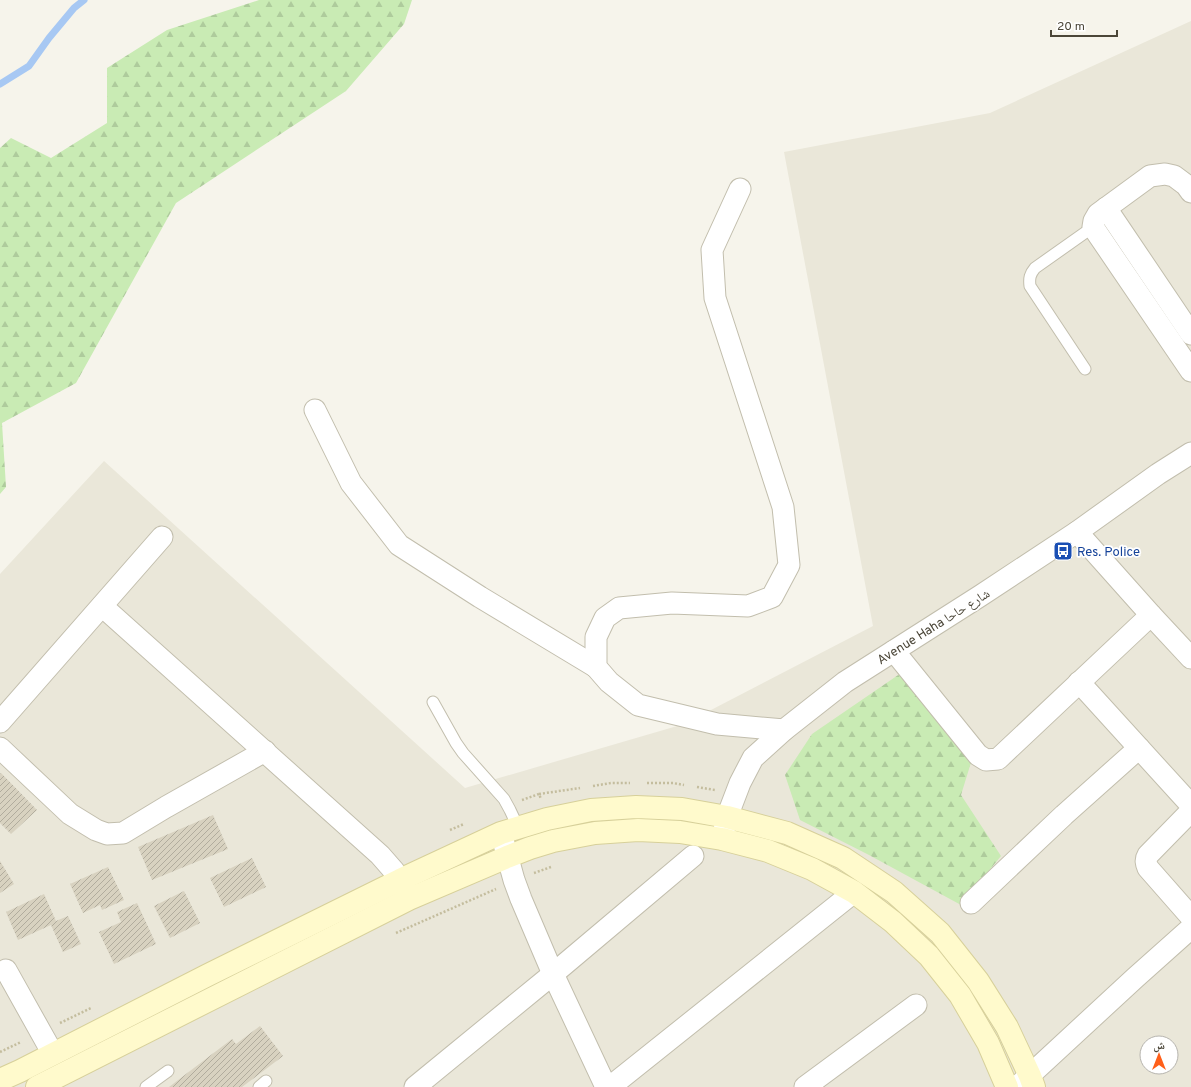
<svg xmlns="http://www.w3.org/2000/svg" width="1191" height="1087" viewBox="0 0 1191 1087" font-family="Overpass,'Noto Naskh Arabic',sans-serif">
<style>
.residential{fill:#eae7d9;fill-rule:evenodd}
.forest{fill:url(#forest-firs)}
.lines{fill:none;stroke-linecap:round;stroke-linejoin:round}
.stream{stroke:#a7c8f3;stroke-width:7}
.building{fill:url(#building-hatch)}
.lane-casing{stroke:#c2bead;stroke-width:13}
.street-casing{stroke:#c2bead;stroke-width:23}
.secondary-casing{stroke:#d7d09a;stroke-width:24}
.path{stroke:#c4bd9e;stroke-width:2.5;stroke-dasharray:2 2;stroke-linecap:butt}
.lane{stroke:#fff;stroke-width:11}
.street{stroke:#fff;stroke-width:21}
.secondary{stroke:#fffacc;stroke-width:22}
.labels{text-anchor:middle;stroke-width:3.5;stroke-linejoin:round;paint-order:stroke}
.transit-label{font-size:13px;fill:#164399;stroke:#fff;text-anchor:start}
.street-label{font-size:13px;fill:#4b4638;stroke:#fff}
</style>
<defs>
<pattern id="forest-firs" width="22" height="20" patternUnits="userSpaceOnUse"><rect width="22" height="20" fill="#c9ebb4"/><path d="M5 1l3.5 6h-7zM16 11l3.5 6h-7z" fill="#aecb9c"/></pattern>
<pattern id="building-hatch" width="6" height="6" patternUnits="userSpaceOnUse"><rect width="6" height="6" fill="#d8d2c0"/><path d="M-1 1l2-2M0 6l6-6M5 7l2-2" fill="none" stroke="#b1ac9d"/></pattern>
</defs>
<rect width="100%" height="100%" fill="#f6f4eb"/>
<!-- residential -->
<path class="residential" d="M1191,21V1087H0V574L104,461L465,788L684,724L873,626L784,152L990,113ZM1147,1043H1171V1067H1147Z"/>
<!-- forest -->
<g class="forest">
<polygon points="259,0 412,0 404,24 346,91 176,203 76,383 2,423 6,487 0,494 0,148 11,138 51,158 107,123 107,68 167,30"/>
<polygon points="904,671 973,756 961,795 1001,856 961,905 869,855 800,820 785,775 812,734"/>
</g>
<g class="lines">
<!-- stream -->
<polyline class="stream" points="0,84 29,66 49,38 74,8 84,0"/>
</g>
<!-- building -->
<g class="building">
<polygon points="1,773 37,810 11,834 0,823 0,774"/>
<polygon points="213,815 228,849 152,880 138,847"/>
<polygon points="252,858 266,887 224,907 210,878"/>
<polygon points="0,861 14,884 0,893"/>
<polygon points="108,867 124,900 102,910 100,905 83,913 70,884"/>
<polygon points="184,891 200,923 170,938 154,906"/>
<polygon points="44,894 56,921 68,916 81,944 63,952 51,925 18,940 6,912"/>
<polygon points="137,903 156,944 114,964 99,932 121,922 117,912"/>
<polygon points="260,1026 283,1056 242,1087 169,1087 232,1039 236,1044"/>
</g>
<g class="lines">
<defs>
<g id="lane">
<path d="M1085,369L1030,286C1029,278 1030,274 1035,268L1093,227"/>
<polyline points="433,702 456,743 463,753 504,799 510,810 518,827"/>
<polyline points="146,1087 168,1071"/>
<polyline points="259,1087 266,1081"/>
</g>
<g id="street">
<polyline points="740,189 712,250 715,298 783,507 789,565 772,597 748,606 672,603 619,608 605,618 596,637 596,667 609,682 638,705 717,724 784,730"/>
<polyline points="1191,192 1186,185 1174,176 1165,174 1150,176 1098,214 1094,221 1093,227 1191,371"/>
<polyline points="1106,208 1191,334"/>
<polyline points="315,410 351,483 399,545 480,597 596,667"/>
<polyline points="1077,532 1151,615 1191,658"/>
<polyline points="102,606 380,855 394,871 408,897"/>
<polyline points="894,651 978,755 986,760 998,759 1151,615"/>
<path d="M1079,682L1189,803L1191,807L1190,812L1148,855C1145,860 1146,863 1148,868L1191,917"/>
<polyline points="0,722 162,537"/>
<polyline points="0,748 70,814 96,830 107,834 123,833 166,807 265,751"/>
<polyline points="501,833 514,880 521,899 553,974 606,1087"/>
<polyline points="722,839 727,817 740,783 753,758 784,730 845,682 980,596 1077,532 1158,474 1191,453"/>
<polyline points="971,903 1064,815 1139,748"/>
<polyline points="6,970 53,1054"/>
<polyline points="415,1087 553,974 693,856"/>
<polyline points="610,1087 854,892"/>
<polyline points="805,1087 916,1005"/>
<polyline points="1017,1087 1135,978 1191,928"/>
</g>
<g id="secondary">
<polyline points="0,1080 20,1071 208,975 400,880 501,833 547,819 591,810 636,807 682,809 727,817 787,833 843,858 894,892 940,933 978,981 1007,1027 1030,1076 1034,1087"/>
<polyline points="37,1087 409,899 507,857 530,848 553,841 595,833 638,830 680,832 722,839 768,851 812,869 854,892 893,922 929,956 960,995 988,1043 1007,1087"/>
</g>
</defs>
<!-- lane casing -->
<use href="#lane" class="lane-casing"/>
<!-- street casing -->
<use href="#street" class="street-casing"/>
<!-- secondary casing -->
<use href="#secondary" class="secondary-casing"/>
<!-- path -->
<g class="path">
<polyline points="647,783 673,783 684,785"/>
<polyline points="593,786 611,783 630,783"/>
<polyline points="697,787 715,790"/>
<polyline points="539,794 580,788"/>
<polyline points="522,800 539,794 541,799"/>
<polyline points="450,830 464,824"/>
<polyline points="534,873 551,867"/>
<polyline points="396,933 496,889"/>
<polyline points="60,1023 91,1008"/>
<polyline points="0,1052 21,1042"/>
</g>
<!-- lane -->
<use href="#lane" class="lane"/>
<!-- street -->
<use href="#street" class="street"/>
<!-- secondary -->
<use href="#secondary" class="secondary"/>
</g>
<!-- icons -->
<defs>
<symbol id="bus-square" viewBox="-11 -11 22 22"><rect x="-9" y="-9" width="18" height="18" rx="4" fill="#1a4fb4" stroke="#fff"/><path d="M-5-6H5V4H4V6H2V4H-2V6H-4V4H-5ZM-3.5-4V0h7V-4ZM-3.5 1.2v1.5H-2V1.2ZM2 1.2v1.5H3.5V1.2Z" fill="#fff"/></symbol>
</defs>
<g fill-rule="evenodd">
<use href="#bus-square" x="1052" y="540" width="22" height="22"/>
</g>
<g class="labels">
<!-- transit labels -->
<g class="transit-label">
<text x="1077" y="556">Res. Police</text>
</g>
<!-- street labels -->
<g class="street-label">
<text transform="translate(933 626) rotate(-32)" y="5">Avenue Haha شارع حاحا</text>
</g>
</g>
<!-- north arrow -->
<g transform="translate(1159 1055)"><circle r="19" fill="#ffffff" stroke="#b7b5af"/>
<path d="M0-3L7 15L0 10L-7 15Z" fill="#ff5f19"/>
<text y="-6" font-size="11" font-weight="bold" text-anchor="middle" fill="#4b4638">ش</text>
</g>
<!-- scale -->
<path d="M1051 30v6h66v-6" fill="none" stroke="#4b4638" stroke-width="2"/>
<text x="1057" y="30" font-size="12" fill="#4b4638" stroke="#ffffff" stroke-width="3" paint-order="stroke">20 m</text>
</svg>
